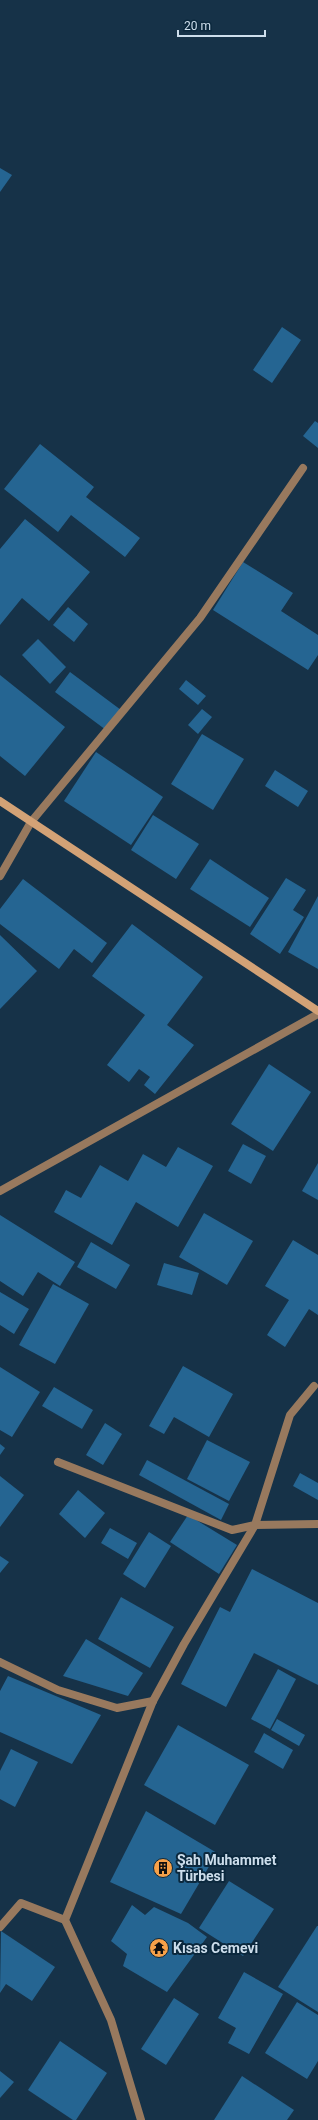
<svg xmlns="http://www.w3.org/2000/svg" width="318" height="2120" viewBox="0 0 318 2120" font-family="Roboto,sans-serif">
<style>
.building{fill:#256592}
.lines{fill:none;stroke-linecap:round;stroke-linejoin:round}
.street{stroke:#98795e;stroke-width:8}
.secondary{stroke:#d3a276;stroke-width:8}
.labels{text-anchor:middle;stroke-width:4;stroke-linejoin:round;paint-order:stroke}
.poi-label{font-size:14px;font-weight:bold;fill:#cddeec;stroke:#0b283d;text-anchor:start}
</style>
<rect width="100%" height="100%" fill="#163248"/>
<!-- building -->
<g class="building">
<polygon points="0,168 12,175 0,192"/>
<polygon points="282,327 301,340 272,383 253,370"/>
<polygon points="315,421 318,423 318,448 303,436"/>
<polygon points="40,444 94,487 86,497 140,538 125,557 71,515 58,532 4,489"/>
<polygon points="25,519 90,572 49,621 22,598 0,625 0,549"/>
<polygon points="243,562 293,593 281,611 318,635 318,655 308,670 213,610"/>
<polygon points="68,607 88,624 74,642 53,625"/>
<polygon points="38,639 66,667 50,684 22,655"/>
<polygon points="70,672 121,710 106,730 55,692"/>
<polygon points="0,675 65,727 25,776 0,756"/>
<polygon points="186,680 206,696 198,705 179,689"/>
<polygon points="202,709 212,717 198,734 188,725"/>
<polygon points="202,734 244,759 213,810 171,784"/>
<polygon points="96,752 163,797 131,845 64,801"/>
<polygon points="275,770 308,791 298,807 265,786"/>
<polygon points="153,815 199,844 176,879 131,850"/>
<polygon points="210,859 269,898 250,927 190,889"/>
<polygon points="286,878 306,890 293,910 304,917 280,954 250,934"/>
<polygon points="23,879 107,943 92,963 74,949 59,969 0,924 0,909"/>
<polygon points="318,896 318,969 288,952"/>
<polygon points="132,924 203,977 167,1025 194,1045 155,1094 144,1085 150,1077 139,1069 129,1082 107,1065 145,1015 92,976"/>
<polygon points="0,935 37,971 0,1009"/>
<polygon points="269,1064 311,1092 273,1151 231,1124"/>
<polygon points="243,1144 266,1156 251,1184 228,1171"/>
<polygon points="178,1147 213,1166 178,1227 136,1202 112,1245 54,1212 66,1190 81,1198 100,1165 128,1181 143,1154 166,1167"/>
<polygon points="318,1163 318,1200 302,1191"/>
<polygon points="204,1213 253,1241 227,1285 179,1257"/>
<polygon points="0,1215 75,1262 60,1286 38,1272 23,1296 0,1281"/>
<polygon points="293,1240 318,1255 318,1315 309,1309 285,1347 267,1335 289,1300 265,1286"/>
<polygon points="91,1242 130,1265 116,1289 77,1267"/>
<polygon points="164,1263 199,1273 192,1295 157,1285"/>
<polygon points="53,1284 89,1304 55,1364 19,1345"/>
<polygon points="0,1292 29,1309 14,1334 0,1325"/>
<polygon points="183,1366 233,1394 209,1437 174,1417 164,1434 149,1426"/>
<polygon points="0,1367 40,1392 12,1437 0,1430"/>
<polygon points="54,1387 93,1410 82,1429 42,1406"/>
<polygon points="105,1423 122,1434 103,1465 86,1455"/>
<polygon points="207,1440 250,1462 229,1501 187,1479"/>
<polygon points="0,1444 5,1448 0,1455"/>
<polygon points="147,1460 229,1504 221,1520 139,1475"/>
<polygon points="300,1473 318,1483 318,1500 293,1486"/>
<polygon points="0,1476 24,1495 0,1527"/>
<polygon points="78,1490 105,1513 85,1538 59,1514"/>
<polygon points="188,1515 237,1545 219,1574 170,1542"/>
<polygon points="110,1528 137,1543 128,1559 101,1543"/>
<polygon points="149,1532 171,1546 145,1588 123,1574"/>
<polygon points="0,1556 9,1562 0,1573"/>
<polygon points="252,1569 318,1603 318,1685 254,1653 226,1707 181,1684 220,1607 230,1612"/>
<polygon points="121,1597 174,1627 150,1668 98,1639"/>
<polygon points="86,1639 143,1673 128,1696 63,1676"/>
<polygon points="278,1669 296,1679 270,1729 251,1719"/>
<polygon points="8,1676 101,1715 72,1764 0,1732 0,1691"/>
<polygon points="277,1719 305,1735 299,1746 271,1730"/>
<polygon points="178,1725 249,1765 215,1825 144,1785"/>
<polygon points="264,1733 293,1750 283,1769 254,1752"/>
<polygon points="11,1749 38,1762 15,1807 0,1799 0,1771"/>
<polygon points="146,1811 217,1853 181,1914 110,1882"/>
<polygon points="229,1881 274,1909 243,1956 199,1928"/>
<polygon points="132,1905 145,1915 154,1907 188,1923 207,1937 167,1992 123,1966 127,1954 111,1941"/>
<polygon points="317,1926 318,1926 318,2012 278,1987"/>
<polygon points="1,1931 55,1967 32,2001 6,1984 0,1993"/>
<polygon points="244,1972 283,1994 249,2054 228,2043 236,2028 218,2018"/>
<polygon points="174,1998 199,2014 166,2065 141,2049"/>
<polygon points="297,2002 318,2015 318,2061 307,2079 265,2053"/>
<polygon points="60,2041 107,2073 76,2120 73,2120 28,2090"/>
<polygon points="0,2071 14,2082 0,2098"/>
<polygon points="242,2076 294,2110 287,2120 214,2120"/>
</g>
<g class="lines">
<!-- street -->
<g class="street">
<polyline points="0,876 31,822 200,618 303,468"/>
<polyline points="0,1191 318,1014"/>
<polyline points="58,1462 232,1530 255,1525 290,1415 314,1386"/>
<polyline points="0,1662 58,1690 117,1708 153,1701"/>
<polyline points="0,1927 21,1903 65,1920"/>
<polyline points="141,2120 111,2020 65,1920 153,1701 184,1644 255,1525 318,1524"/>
</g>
<!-- secondary -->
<polyline class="secondary" points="0,801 318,1011"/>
</g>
<!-- icons -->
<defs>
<symbol id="building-disc" viewBox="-11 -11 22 22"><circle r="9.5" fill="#f7a149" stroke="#0b283d"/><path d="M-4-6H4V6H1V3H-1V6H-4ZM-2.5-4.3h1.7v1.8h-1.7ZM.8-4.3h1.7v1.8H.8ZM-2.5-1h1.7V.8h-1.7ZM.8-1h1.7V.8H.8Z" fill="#111"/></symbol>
<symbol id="temple-disc" viewBox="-11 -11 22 22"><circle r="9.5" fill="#f7a149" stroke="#0b283d"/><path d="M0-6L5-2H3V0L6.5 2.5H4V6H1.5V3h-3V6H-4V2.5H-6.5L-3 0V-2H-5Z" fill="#111"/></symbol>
</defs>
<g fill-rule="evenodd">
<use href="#building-disc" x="152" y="1857" width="22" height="22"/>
<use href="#temple-disc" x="148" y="1937" width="22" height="22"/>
</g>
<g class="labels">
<!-- poi labels -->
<g class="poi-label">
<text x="177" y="1865">Şah Muhammet<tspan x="177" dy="16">Türbesi</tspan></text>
<text x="173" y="1953">Kısas Cemevi</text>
</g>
</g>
<!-- scale -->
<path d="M178 30v6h87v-6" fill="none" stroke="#cddeec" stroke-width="2"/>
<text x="184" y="30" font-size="12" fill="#cddeec" stroke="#0b283d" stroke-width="3" paint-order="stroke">20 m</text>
</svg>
